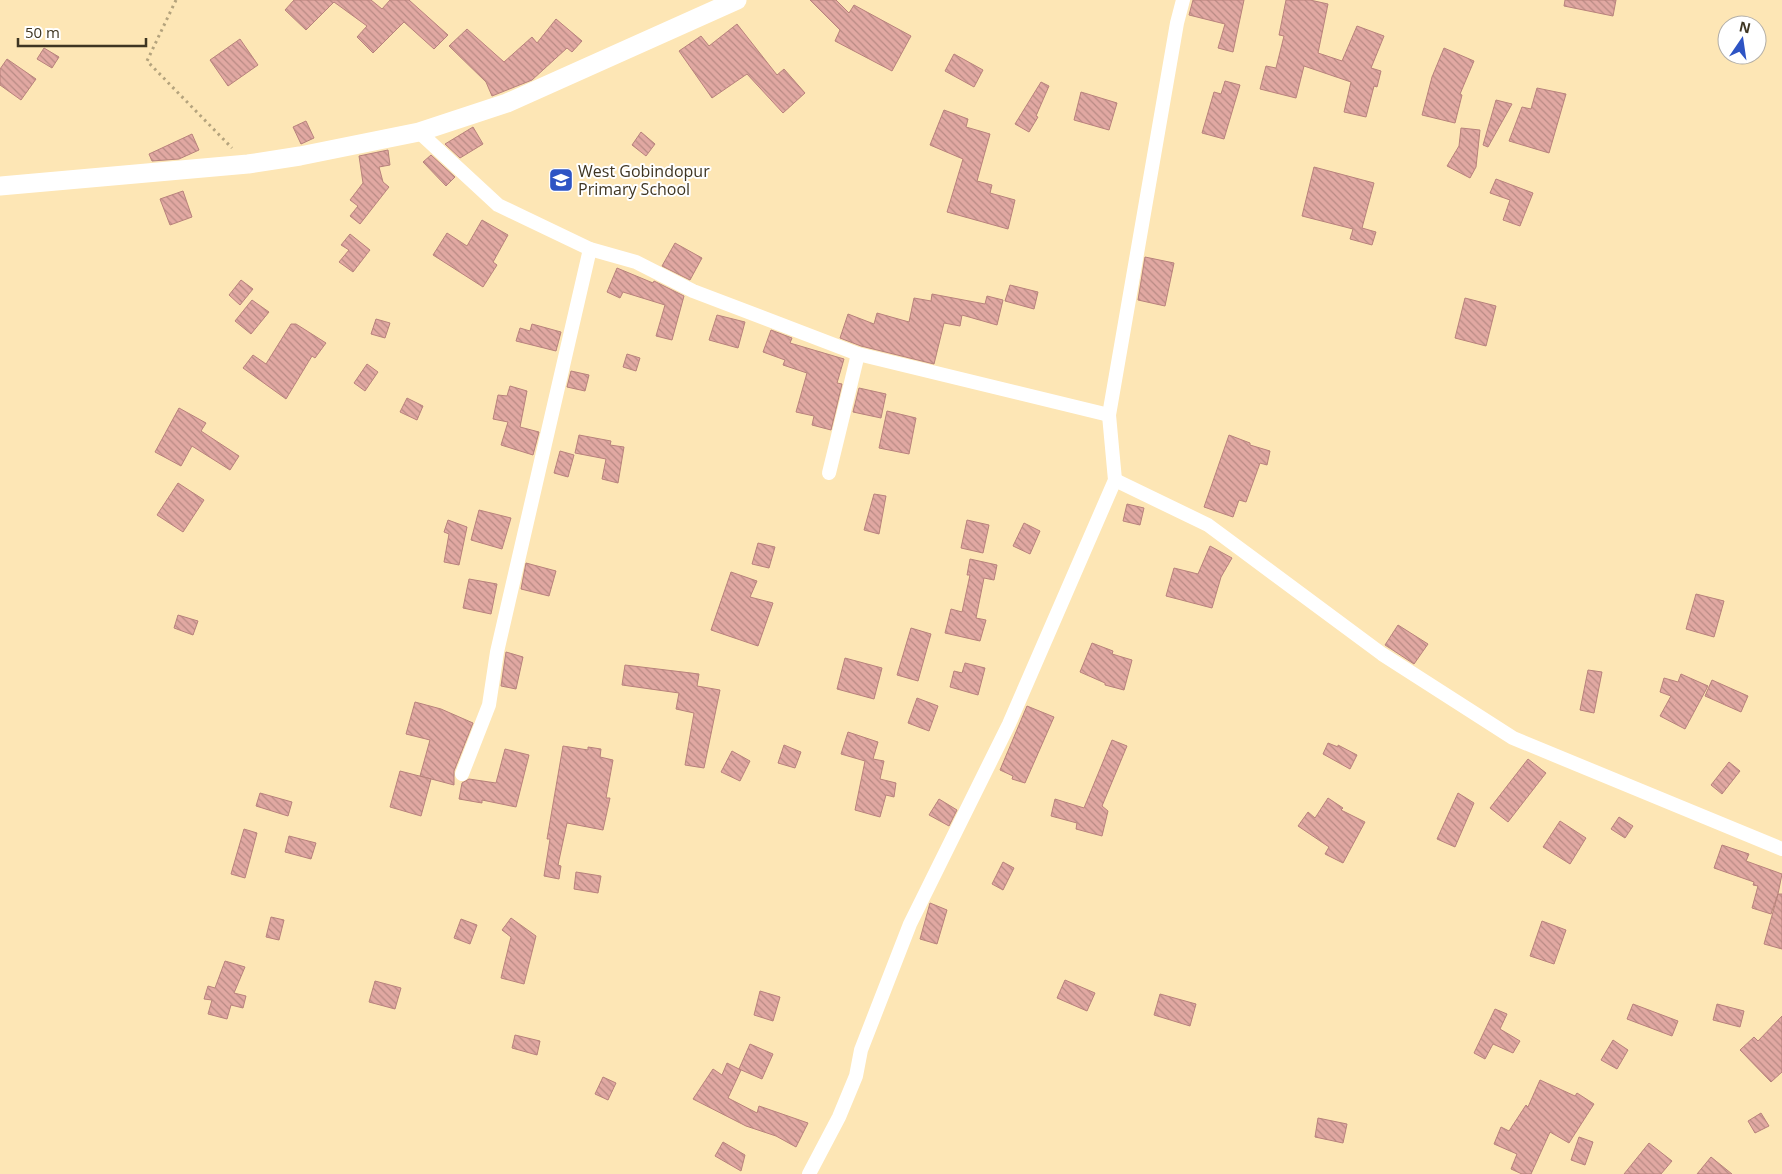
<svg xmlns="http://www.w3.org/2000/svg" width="1782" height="1174" viewBox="0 0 1782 1174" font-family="'Open Sans',sans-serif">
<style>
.building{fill:url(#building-back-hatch);stroke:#b8827c}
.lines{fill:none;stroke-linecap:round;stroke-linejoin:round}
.path{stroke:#b4a37d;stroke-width:3;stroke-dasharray:2.5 4;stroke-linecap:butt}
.minor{stroke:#fff;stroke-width:14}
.secondary{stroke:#fff;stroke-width:19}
.labels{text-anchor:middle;stroke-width:4;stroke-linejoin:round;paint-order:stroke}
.poi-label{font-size:16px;fill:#3e3522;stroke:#fff;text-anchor:start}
</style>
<defs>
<pattern id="building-back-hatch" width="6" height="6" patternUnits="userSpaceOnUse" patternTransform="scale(1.25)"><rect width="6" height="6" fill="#e1a8a2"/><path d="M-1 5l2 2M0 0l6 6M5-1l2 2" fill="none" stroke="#b88a84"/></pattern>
</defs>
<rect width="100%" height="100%" fill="#fde6b5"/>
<!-- building -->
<g class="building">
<polygon points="294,0 371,0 382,9 390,0 409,0 448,35 434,49 404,22 373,53 357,37 367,26 334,2 306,30 285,10"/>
<polygon points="810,0 836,0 849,13 854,5 911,36 892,71 835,41 840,30"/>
<polygon points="1193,0 1244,0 1233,52 1218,48 1225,24 1189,15"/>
<polygon points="1286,0 1310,0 1328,4 1318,53 1342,61 1357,26 1384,36 1371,68 1381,71 1377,87 1374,86 1366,117 1344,112 1351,82 1304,66 1296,98 1260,89 1266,66 1276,68 1284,36 1279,35"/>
<polygon points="1565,0 1616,0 1613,16 1564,6"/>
<polygon points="556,19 582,41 572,52 567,48 532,80 492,96 486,82 449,46 467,29 504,62 532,37 537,43"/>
<polygon points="737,24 777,75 784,69 805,93 783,113 747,74 712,98 679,51 701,36 709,46"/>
<polygon points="240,39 258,65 228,86 210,60"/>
<polygon points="44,48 59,57 52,68 37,59"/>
<polygon points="1444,48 1474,61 1460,94 1462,95 1455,123 1422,115 1432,77"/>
<polygon points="954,54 983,70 974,87 945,71"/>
<polygon points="7,59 36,79 21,100 0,85 0,69"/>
<polygon points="1225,81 1240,85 1224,139 1202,133 1214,92 1221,94"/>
<polygon points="1041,82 1049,86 1036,116 1038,117 1029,132 1015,124"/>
<polygon points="1537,88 1566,94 1549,153 1509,141 1522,107 1531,109"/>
<polygon points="1081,92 1117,103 1109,130 1074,120"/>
<polygon points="1496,100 1512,104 1488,147 1483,145"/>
<polygon points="944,110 968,119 966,127 990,134 977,181 992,185 990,193 1015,200 1008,229 947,212 963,159 930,145"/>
<polygon points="306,121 314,138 301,144 293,127"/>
<polygon points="473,127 483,144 460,158 445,144"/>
<polygon points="1461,128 1480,130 1476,167 1470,178 1447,166 1459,146"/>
<polygon points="641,132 655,144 646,156 632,145"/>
<polygon points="192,134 199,150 179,159 152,161 149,154"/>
<polygon points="388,150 390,165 379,167 383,182 389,187 360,224 350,216 358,206 350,200 363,183 359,156"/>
<polygon points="431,155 455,177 446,186 423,162"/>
<polygon points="1314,167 1374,183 1362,228 1376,232 1372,245 1350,239 1353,229 1302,216"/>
<polygon points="1496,179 1533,193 1520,226 1503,220 1510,200 1490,193"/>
<polygon points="183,191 192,217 170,225 160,199"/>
<polygon points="482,220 508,235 493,262 497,265 483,287 433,255 447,233 467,246"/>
<polygon points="350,234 370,250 353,272 339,262 349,250 341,245"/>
<polygon points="675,243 702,258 690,280 662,266"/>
<polygon points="1145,257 1174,263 1165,306 1138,300"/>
<polygon points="617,268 653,283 654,281 684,296 672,340 656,336 665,305 623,292 620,298 607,292"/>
<polygon points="241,280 253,289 240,305 229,295"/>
<polygon points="1010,285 1038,292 1034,309 1005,301"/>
<polygon points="932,294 985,304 987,296 1003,300 997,325 962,315 960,326 944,323 934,364 861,346 840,338 848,314 874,324 877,313 909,322 914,298 931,301"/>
<polygon points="1465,298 1496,306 1486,346 1455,338"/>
<polygon points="252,300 269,312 251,334 235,321"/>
<polygon points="717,315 745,322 738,348 709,340"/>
<polygon points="376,319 390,323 385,338 371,334"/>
<polygon points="291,324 296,324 326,343 315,358 312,356 286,399 243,368 253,355 266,364"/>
<polygon points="532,324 561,332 556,351 516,341 520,328 530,331"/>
<polygon points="771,330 792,338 790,343 844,359 837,383 842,384 831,430 812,425 814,416 796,412 807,373 783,365 785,360 763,352"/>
<polygon points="627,354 640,358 636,371 623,367"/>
<polygon points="367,364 378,372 365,391 354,383"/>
<polygon points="571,371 589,375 585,391 567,387"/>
<polygon points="510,386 527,391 520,427 539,432 533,455 501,445 508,422 493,419 498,395 507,396"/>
<polygon points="859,388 886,394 881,418 853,412"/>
<polygon points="407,398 423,406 417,420 400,412"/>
<polygon points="179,408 206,423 201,431 239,456 230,470 192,446 181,466 155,452"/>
<polygon points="887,411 916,418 909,454 879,448"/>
<polygon points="579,435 611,441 610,445 624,447 618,483 602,479 606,459 575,453"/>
<polygon points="1229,435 1250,443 1250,445 1270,451 1267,465 1260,463 1246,502 1239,500 1233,517 1204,507"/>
<polygon points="560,451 574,455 568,477 554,473"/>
<polygon points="178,483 204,500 183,532 157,515"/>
<polygon points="874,494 886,496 879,534 864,530"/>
<polygon points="1127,504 1144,508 1140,525 1123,521"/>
<polygon points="479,510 511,518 502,549 471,540"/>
<polygon points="448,520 467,527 459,565 444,562 449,534 444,532"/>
<polygon points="967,520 989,525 983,553 961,548"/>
<polygon points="1024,523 1040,531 1030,554 1013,546"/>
<polygon points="758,543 775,547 769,568 752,564"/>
<polygon points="1210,546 1232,558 1221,577 1212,608 1166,596 1174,568 1198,574"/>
<polygon points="970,559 997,565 994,580 984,578 976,618 986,620 980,641 945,633 951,609 962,612 970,575 967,575"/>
<polygon points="526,563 556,571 549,596 521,589"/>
<polygon points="731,572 757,581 750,597 773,603 758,646 711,630"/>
<polygon points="469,579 497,584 491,614 463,608"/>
<polygon points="1696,594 1724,601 1714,637 1686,629"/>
<polygon points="178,615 198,621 193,635 174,628"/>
<polygon points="1398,625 1428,644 1414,664 1385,645"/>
<polygon points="911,628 931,634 918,681 897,675"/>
<polygon points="1092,643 1113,651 1112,654 1132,660 1124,690 1105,685 1105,683 1080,672"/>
<polygon points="506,652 523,657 516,689 501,686"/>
<polygon points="845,658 882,668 874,699 837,689"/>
<polygon points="965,663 985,668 978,695 950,687 954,671 962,673"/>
<polygon points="625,665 699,674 697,686 720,690 704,768 685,765 694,713 676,709 679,693 622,685"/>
<polygon points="1588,670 1602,672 1594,713 1580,710"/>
<polygon points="1681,674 1708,686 1685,729 1660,716 1671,696 1660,692 1664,678 1678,682"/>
<polygon points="1712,680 1748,696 1741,712 1705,696"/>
<polygon points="917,698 938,706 929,731 908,723"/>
<polygon points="415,702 441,709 473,723 454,771 454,785 420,776 430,740 406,734"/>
<polygon points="1027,706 1054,717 1025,783 1012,779 1013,776 1000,770"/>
<polygon points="848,732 878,742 873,759 884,761 880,779 896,783 894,797 886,795 880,817 855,810 865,761 841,754"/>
<polygon points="1112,740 1127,746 1102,806 1108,811 1102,836 1076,829 1077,823 1051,816 1055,799 1084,808"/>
<polygon points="1328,743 1338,747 1338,745 1357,755 1350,769 1323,754"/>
<polygon points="784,745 801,752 795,768 778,763"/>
<polygon points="563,746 588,750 588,747 601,749 600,757 613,760 606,798 610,798 603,830 567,823 558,865 561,866 559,879 544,876 550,839 547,839"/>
<polygon points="505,749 529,755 516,807 482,800 482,803 459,799 462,783 469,779 496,783"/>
<polygon points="732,751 750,761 740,781 721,772"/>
<polygon points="1528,759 1546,773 1508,822 1490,808"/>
<polygon points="1729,762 1740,771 1722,794 1711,785"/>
<polygon points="400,771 431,779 421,816 390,807"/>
<polygon points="260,793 292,802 288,816 256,806"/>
<polygon points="1458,793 1474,803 1455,847 1437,839"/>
<polygon points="1328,798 1343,808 1341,810 1365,822 1343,863 1325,854 1329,847 1298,826 1308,812 1315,818"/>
<polygon points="939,799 957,810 949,826 929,815"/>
<polygon points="1619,817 1633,826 1625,838 1611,829"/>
<polygon points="1560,821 1586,838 1570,864 1543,847"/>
<polygon points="244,829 257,833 245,878 231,874"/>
<polygon points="289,836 316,843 311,859 285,852"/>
<polygon points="1722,845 1749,854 1746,861 1782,874 1778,894 1782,894 1782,949 1764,944 1778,894 1771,914 1752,908 1758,886 1753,885 1754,882 1714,868"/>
<polygon points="1003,862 1014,868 1003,890 992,884"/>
<polygon points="576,872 601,876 598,893 574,889"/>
<polygon points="930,903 947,910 937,944 920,939"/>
<polygon points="271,917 284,920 279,940 266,937"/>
<polygon points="511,918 536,936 524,984 501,978 511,937 502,930"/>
<polygon points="461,919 477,925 470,944 454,938"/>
<polygon points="1542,921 1566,930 1554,964 1530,956"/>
<polygon points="225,961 245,967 234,993 246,996 243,1008 231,1005 227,1019 208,1014 212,1000 204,999 208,986 215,988"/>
<polygon points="1065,980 1095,993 1087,1011 1057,998"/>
<polygon points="375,981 401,988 395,1009 369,1002"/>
<polygon points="760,991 780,997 773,1021 754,1015"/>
<polygon points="1160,994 1196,1004 1190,1026 1154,1015"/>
<polygon points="1633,1004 1678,1021 1672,1036 1627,1019"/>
<polygon points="1717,1004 1744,1011 1740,1027 1713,1020"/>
<polygon points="1495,1009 1507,1014 1500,1029 1520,1041 1513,1053 1493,1044 1485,1059 1474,1053"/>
<polygon points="1782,1016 1782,1072 1771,1082 1740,1050 1754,1037 1758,1041"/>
<polygon points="515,1035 540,1041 537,1055 512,1048"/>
<polygon points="1613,1040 1628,1050 1617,1069 1601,1060"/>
<polygon points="750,1044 773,1054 762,1079 739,1069"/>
<polygon points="727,1063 741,1070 728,1098 757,1113 759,1106 808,1123 796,1147 776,1136 746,1126 693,1099 713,1069 722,1075"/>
<polygon points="603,1077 616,1083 608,1100 595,1094"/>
<polygon points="1540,1080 1575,1096 1577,1093 1594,1104 1569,1143 1550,1132 1531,1174 1522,1174 1511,1169 1517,1154 1494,1144 1501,1127 1509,1131 1526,1105 1528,1107"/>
<polygon points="1761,1113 1769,1126 1755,1133 1748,1121"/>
<polygon points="1318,1118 1347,1124 1343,1143 1315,1137"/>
<polygon points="1579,1137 1593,1142 1585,1165 1571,1160"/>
<polygon points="723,1142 745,1155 741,1171 715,1156"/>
<polygon points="1649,1143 1672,1161 1661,1174 1624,1174"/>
<polygon points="1711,1157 1732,1174 1697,1174"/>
</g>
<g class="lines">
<!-- path -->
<polyline class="path" points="176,0 147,61 232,148"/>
<!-- minor -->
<g class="minor">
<polyline points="419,132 498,205 590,249 636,262 693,291 858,354 1109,415"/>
<polyline points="829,473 858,354"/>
<polyline points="1115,480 1208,525 1382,654 1513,738 1782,849"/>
<polyline points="462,774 489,705 497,652 590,249"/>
<polyline points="809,1174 839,1117 856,1076 861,1050 910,924 1009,724 1115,480 1109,415 1177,23 1183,0"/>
</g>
<!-- secondary -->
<polyline class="secondary" points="0,186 248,164 300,156 419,132 507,103 737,0"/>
</g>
<!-- icons -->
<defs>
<symbol id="school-square" viewBox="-11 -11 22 22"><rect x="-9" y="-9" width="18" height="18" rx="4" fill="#2e54c4" stroke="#fff"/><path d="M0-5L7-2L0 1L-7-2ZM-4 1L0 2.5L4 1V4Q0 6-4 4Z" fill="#fff"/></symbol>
</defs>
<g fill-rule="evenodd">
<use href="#school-square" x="547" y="166" width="28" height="28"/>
</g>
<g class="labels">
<!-- poi labels -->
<g class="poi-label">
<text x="578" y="177">West Gobindopur<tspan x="578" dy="18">Primary School</tspan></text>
</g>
</g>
<!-- north arrow -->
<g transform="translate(1742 40) rotate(13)"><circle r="24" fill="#ffffff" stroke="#b2aea7"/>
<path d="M0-4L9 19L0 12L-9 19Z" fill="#2e54c4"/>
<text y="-8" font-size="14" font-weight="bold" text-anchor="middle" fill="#3e3522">N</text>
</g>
<!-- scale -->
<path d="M18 38v8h128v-8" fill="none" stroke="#3e3522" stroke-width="2.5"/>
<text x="25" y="38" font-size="15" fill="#3e3522" stroke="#ffffff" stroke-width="4" paint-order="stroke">50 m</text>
</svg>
